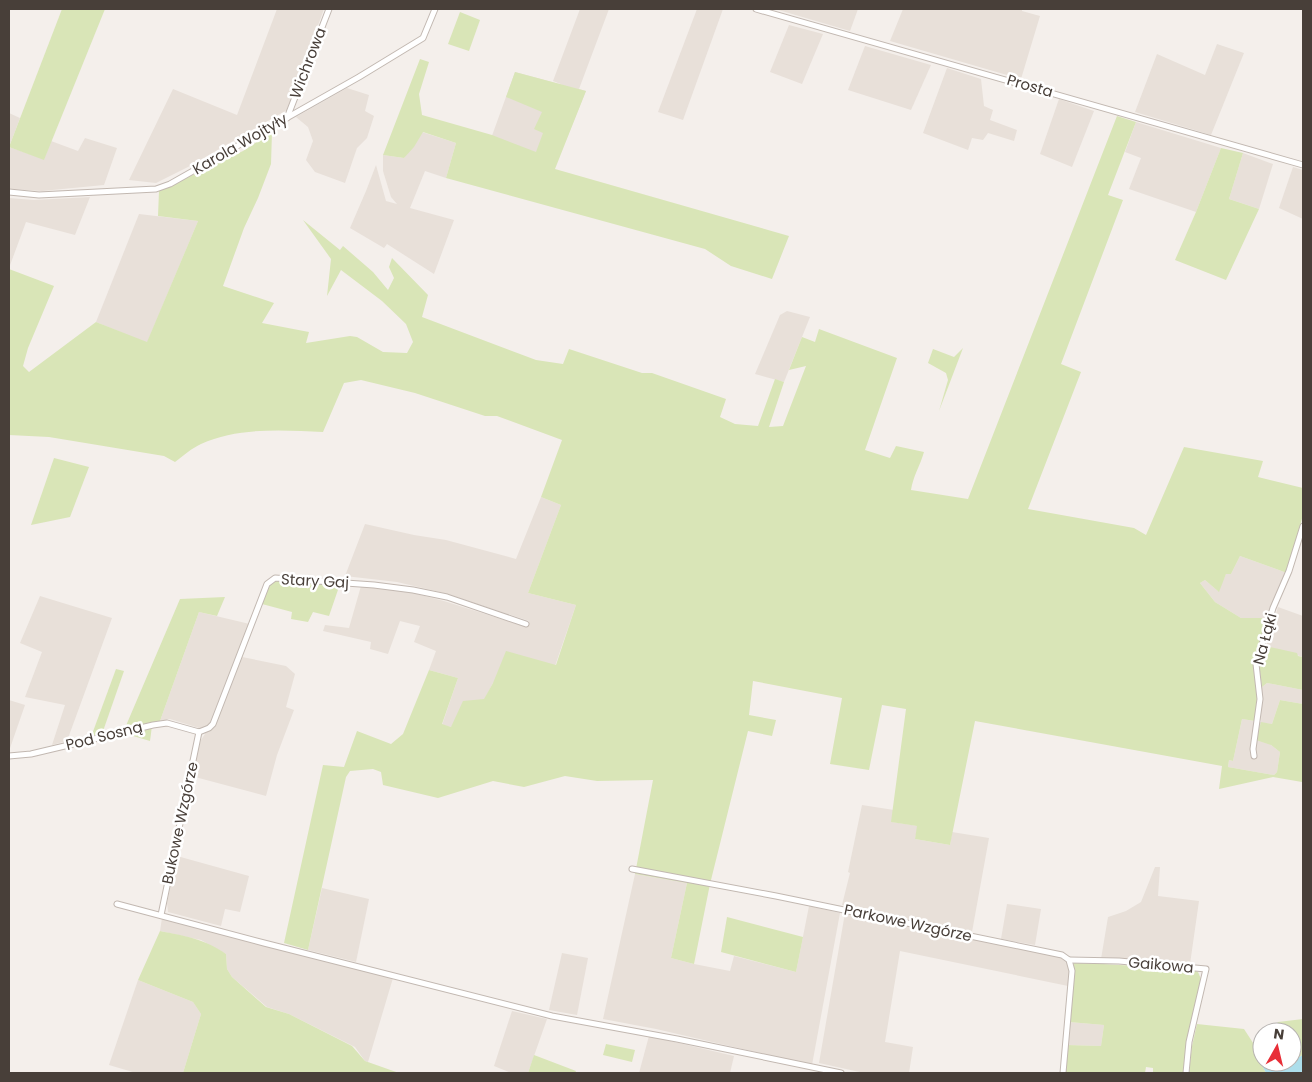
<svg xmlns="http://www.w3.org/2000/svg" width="1312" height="1082" viewBox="0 0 1312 1082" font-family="Poppins,sans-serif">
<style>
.residential{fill:#e8e0d9}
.green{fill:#d9e5b7}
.water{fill:#addeeb}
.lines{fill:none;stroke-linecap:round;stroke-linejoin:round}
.street-casing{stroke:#c2b8b1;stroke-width:7}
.street{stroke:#fff;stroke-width:5}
.labels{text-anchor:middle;stroke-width:5;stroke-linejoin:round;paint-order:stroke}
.street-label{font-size:15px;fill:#483f39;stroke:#fff}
</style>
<rect width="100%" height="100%" fill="#f4efeb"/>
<!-- residential -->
<g class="residential">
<polygon points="277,9 324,9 287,110 188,167 156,183 129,180 173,89 237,115"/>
<polygon points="580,9 609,9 579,89 586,91 554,169 489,144 515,72 563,85 553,81"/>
<polygon points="697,9 723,9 683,120 658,112"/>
<polygon points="775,9 858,9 850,31"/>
<polygon points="903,9 1022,9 1022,11 1040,16 1021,79 890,41"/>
<polygon points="789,25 823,34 802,84 770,72"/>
<polygon points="1217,44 1244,53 1211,135 1135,112 1157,54 1205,75"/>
<polygon points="865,46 931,65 911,110 848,90"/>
<polygon points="947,68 981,79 984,106 993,110 990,120 1017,130 1014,141 988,133 983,140 972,138 968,150 923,133"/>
<polygon points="347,88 369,95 365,111 374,116 367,138 357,148 345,183 315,172 306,160 313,141 308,127 296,117"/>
<polygon points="1059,99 1094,111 1072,167 1040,154"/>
<polygon points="9,113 20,118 9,147 44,159 51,141 78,151 85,138 117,148 104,185 42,191 9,189"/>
<polygon points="1136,122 1221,148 1196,212 1129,189 1141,158 1125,152"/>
<polygon points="422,132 456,143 446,178 425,171 410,208 454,220 434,274 387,244 384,248 350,228 366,191 376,165 386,201 397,204 391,197 383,171 383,155 404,158"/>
<polygon points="1243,153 1273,164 1259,209 1229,199"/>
<polygon points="1293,167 1303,170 1303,219 1279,208"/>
<polygon points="90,197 75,235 26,222 9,268 9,198 34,200"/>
<polygon points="139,214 198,221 147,343 96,322"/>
<polygon points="787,311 810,317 784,382 755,374 780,315"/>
<polygon points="541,497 561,505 528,593 576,605 555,666 540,662 493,683 484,700 451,727 442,725 458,678 429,670 436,651 414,642 420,626 400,621 388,654 370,649 371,642 323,631 325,625 349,628 361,586 409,592 444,601 527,627 529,621 444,593 397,582 345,576 365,524 414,535 446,540 516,559"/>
<polygon points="1240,556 1287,573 1268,618 1241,618 1215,602 1200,583 1205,580 1218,591 1226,574 1231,574"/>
<polygon points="40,596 112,618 67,741 52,745 65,705 25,697 42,652 20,643"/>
<polygon points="1278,607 1303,616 1303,657 1266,646"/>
<polygon points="199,612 254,625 242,657 286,666 295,674 286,707 294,710 277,755 266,796 195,777 197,753 201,740 205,734 199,728 170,719 160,721"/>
<polygon points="1267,683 1303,690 1303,704 1280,700 1272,724 1261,723 1271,745 1280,752 1277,772 1274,775 1228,767 1229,760 1233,761 1242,719 1261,722 1262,687"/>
<polygon points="9,700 25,705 9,751"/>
<polygon points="862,805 894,810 892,822 918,826 915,839 950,845 952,832 989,838 972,932 842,905 850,873 848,872"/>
<polygon points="177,856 249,876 240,912 225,909 221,926 168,912 167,903"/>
<polygon points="1155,867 1160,867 1158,896 1199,901 1190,964 1101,959 1108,917 1126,911 1141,902"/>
<polygon points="635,874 687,883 671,958 694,964 730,971 734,956 796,972 809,906 840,913 812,1065 656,1029 603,1019"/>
<polygon points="322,888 369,899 356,962 308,950"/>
<polygon points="1007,904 1041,909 1035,945 1001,939"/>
<polygon points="845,913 1060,957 1068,964 1070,978 1068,986 900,951 885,1042 913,1047 909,1073 864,1073 819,1063"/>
<polygon points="162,918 393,978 368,1062 365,1061 355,1047 289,1014 267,1007 232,977 227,969 226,954 201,940 160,931"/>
<polygon points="562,953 588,958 577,1015 549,1010"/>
<polygon points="138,980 193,1002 201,1014 183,1073 136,1073 109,1065"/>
<polygon points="512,1011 547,1019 528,1073 511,1073 494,1066"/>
<polygon points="1069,1022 1104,1025 1101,1046 1067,1045"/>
<polygon points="649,1036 734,1056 730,1073 639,1073"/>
</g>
<!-- green -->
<g class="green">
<polygon points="62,9 105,9 44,160 9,147"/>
<polygon points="460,12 480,20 469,51 448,44"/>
<polygon points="420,59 429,62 419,94 422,115 492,135 536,152 543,133 534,129 542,112 506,97 515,72 586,91 555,169 789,236 772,279 731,266 705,249 446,178 456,143 423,132 414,147 404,158 383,155"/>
<path d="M1117,116L1136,122L1108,195L1123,200L1061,364L1081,372L1028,509L1134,528L1146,535L1184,447L1263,461L1258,477L1303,488V515L1287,573L1240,556L1231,574H1226L1219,592L1205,580L1200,583L1215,602L1241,618H1268L1253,665L1258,700L1255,721L1242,719L1233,761L1229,760L1228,767L1274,775L1277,772L1280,752L1271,745L1256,740L1261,722L1272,724L1280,700L1303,704V785L1302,782L1273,777L1219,789L1222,766L975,721L950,845L915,839L917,826L891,822L906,709L882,705L869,770L830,764L842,698L753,681L749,715L776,720L772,736L748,731L710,884L694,964L671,958L687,883L635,874L653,780L597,781L565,776L524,787L493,781L438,798L383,785L381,772L373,769L350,771L346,777L308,950L284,943L323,765L344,767L357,731L391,744L403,734L429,670L458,678L442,724L451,727L463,701L484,699L493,683L506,651L556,665L576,605L528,593L561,505L541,497L562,440L497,416H485L415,393L361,380L344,383L323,432C283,430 238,427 201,444C192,448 183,456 175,462L164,456L49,437L9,435V269L54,286L28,348L23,366L29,372L96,322L147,342L198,221L158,216L159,191L243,151L272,132L271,164L258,198L244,228L223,286L274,303L262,323L309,332L306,343L350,336L357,337L383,352L407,353L413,342L406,324L382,301L341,270L327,296L331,259L303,220L340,250L343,246L373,272L388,290L394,278L389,267L392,258L428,295L422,317L536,360L563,364L569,349L642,373H652L726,399L720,417L735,424L758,426L775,379L784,382L769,427L783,426L806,366L789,370L802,337L815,342L819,329L897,358L865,450L890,458L896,446L924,452C920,466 913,476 911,490L968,499Z"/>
<polygon points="1221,148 1243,153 1229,199 1259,209 1226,280 1175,260 1196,212"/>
<polygon points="963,348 939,411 948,380 946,373 928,363 933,349 954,357"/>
<polygon points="54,458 89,467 70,517 31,525"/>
<polygon points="277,580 340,584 329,616 313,612 308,622 291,619 292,612 262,604 270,584"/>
<polygon points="225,597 217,616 199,612 160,721 125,728 180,599"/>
<polygon points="1266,646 1297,653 1298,656 1303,657 1303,690 1267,683 1262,687 1259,664"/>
<polygon points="116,669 124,671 102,734 91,737"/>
<polygon points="152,726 150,741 123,733"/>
<polygon points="727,917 803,937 796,972 721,952"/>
<path d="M160,931C185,936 205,939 226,954L227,969L232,977L266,1007L289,1014L352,1046L365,1061L399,1073H183L201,1014L193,1002L138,980Z"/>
<path d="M1074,963C1113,964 1151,967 1190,969L1198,972L1201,979L1199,991L1187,1044L1183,1073H1153V1068L1146,1067L1145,1073H1065L1067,1045L1101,1046L1104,1025L1069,1022Z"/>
<polygon points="1303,1019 1303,1055 1292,1061 1292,1032 1270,1032 1278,1022"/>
<polygon points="1197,1024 1244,1029 1257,1049 1262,1044 1262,1062 1268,1062 1261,1063 1266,1073 1189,1073 1192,1046"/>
<polygon points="606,1044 635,1050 632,1062 603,1055"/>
<polygon points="534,1055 576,1071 575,1073 528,1073"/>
</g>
<!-- water -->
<polygon class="water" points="1303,1055 1303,1073 1266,1073 1261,1063 1280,1062 1284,1065"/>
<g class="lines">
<defs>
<g id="street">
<polyline points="756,9 1303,165"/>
<polyline points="287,118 329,9"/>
<polyline points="9,192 39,195 156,189 170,184 359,77 423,38 435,9"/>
<polyline points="199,732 209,728 213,724 267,584 275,578 374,585 413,590 447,597 526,624"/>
<polyline points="9,756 31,754 153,725 167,723 199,732"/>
<polyline points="1254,756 1253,749 1260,699 1256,664 1273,608 1289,571 1303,526"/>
<polyline points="632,869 776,896 1062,955 1069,960 1072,971 1063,1073"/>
<polyline points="117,904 264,943 552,1016 677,1039 841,1073"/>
<polyline points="161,915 199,732"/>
<polyline points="1069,960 1119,961 1206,969 1189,1042 1186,1073"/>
</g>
</defs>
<!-- street casing -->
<use href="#street" class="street-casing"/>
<!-- street -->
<use href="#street" class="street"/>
</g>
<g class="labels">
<!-- street labels -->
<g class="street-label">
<text transform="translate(308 63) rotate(-69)" y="5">Wichrowa</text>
<text transform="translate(1030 86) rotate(16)" y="5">Prosta</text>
<text transform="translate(240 144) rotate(-30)" y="5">Karola Wojtyły</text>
<text transform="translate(315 581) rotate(3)" y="5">Stary Gaj</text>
<text transform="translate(1265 639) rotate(-75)" y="5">Na Łąki</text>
<text transform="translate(104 736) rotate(-14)" y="5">Pod Sosną</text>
<text transform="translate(180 823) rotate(-78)" y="5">Bukowe Wzgórze</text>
<text transform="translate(908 923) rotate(12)" y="5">Parkowe Wzgórze</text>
<text transform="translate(1161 965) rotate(5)" y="5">Gaikowa</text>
</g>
</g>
<!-- border -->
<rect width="1312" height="1082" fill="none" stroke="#483f39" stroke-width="20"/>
<!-- north arrow -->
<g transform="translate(1277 1047) rotate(8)"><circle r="24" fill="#ffffff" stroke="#b6b2b0"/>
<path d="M0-4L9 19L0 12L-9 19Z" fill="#e82e37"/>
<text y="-8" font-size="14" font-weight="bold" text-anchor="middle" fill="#483f39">N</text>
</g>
</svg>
